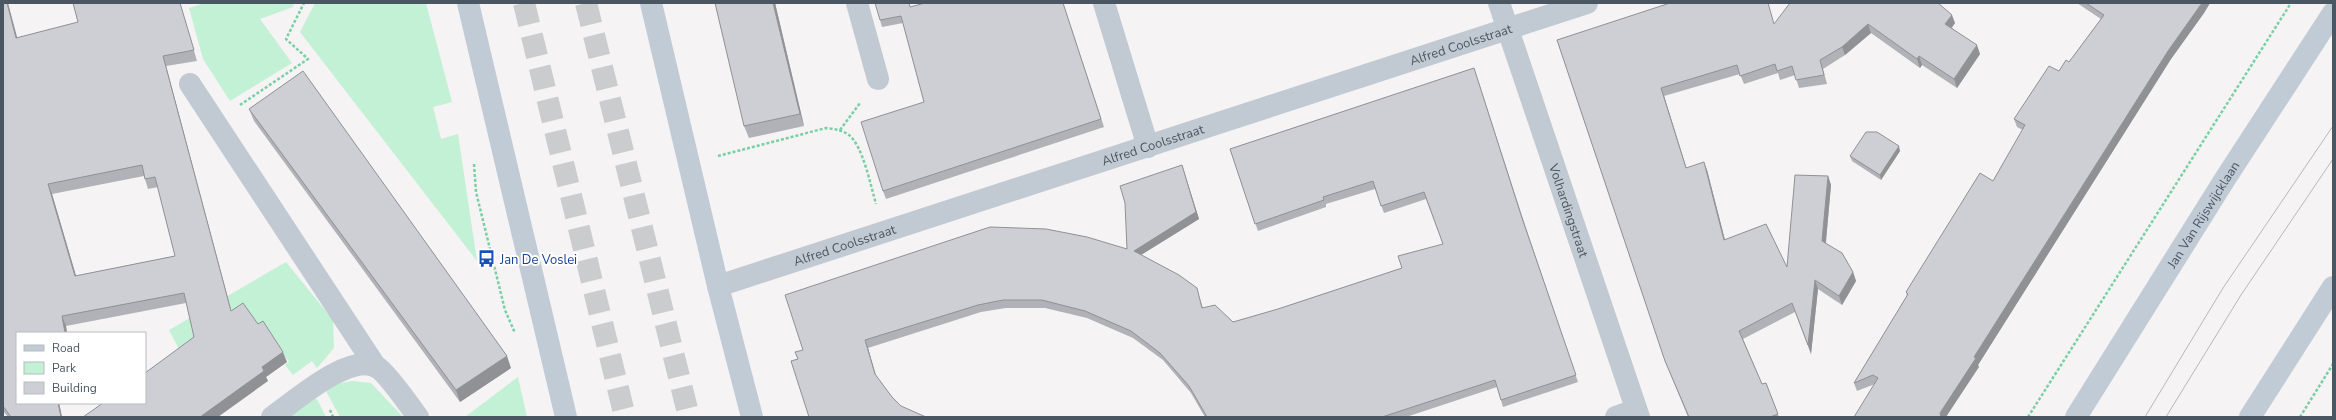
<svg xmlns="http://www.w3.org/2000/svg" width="2336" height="420" viewBox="0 0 2336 420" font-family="'Nunito Sans',sans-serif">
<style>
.green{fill:#c3f1d5}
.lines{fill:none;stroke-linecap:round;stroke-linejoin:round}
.highway-tunnel{stroke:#caccce;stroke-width:22;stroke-dasharray:22 11;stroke-linecap:butt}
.path{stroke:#7ad0a6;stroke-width:2.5;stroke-dasharray:3 2;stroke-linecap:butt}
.street{stroke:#c1cad2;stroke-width:22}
.secondary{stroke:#c1cbd6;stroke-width:22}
.tram{stroke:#b5b8bd;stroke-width:1}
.wall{fill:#b0b2b7;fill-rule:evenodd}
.shaded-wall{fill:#909195}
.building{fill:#cdcfd5;stroke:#909195;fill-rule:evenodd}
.labels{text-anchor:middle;stroke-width:4;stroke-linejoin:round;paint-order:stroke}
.street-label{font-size:13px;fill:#4a5661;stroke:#fff}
.transit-label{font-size:13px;fill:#164399;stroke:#fff;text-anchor:start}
</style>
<rect width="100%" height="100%" fill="#f5f3f3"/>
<!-- green -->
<g class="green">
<polygon points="204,3 294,3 293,7 260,19 292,63 230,101 203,59 189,8"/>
<polygon points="315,3 426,3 452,102 433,107 441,139 458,134 477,261 300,32"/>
<polygon points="286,262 333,320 334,348 317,368 312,361 293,375 285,365 289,362 267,329 182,355 169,330"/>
<polygon points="518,377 527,417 465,417"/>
<polygon points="353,381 371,383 403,417 340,417 325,389 334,384"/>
<polygon points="312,399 317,399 326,417 287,417"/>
</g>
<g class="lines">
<!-- highway-tunnel -->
<g class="highway-tunnel">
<polyline points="524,3 625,417"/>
<polyline points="586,3 689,417"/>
</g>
<!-- path -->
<g class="path">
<polyline points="240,105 308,59 286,39 304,3"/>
<polyline points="840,130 860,103"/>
<path d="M718,156L826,128C835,129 842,130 849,135C863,146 871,187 876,204"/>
<polyline points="474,164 476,192 505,310 515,333"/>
<polyline points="330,410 333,417"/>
<polyline points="2028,417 2291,3"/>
<polyline points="2300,417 2333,364"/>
</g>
<!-- street -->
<g class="street">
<polyline points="857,3 878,79"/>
<polyline points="1104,3 1148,147"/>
<path id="s1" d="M1499,3L1639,417"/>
<polyline points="190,84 376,367"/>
<path id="s2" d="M718,286L1587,3"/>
<path d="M272,417C294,402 349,352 377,367C388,374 409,405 418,417"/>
<polyline points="1616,417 1636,410"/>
</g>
<!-- secondary -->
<g class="secondary">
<polyline points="468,3 566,417"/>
<polyline points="651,3 718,286 752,417"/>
<path id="s3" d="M2076,417L2225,179L2333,13"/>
<polyline points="2250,417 2333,287"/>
</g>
<!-- tram -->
<g class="tram">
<polyline points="2145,417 2223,288 2333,126"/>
<polyline points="2166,417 2241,295 2333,159"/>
</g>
</g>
<!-- wall -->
<g class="wall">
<path d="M3,3L17,38L78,22L73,3H180L197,61L166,66L231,311L258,324L287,362L266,377L268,381L194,337L186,303L66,326L67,333H17V403H59L62,417H8L3,411ZM144,176L148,189L158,187L175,256L76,276L52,194Z"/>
<polygon points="775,3 804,126 749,138 744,126"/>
<polygon points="1063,3 1104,127 886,199 883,191 924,102 903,23 882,27 880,20 911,7"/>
<polygon points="2077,3 2210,3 2204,13 2171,59 1978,365 1979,367 1875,384 1857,391 1854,383 1907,296 1906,292 1993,181 2023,130 2017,127 2014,119 2069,62 2101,19"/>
<polygon points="1955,23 1952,28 1980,54 1957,88 1922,65 1920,68 1871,33 1845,55 1823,69 1827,84 1799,88 1795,75 1780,80 1778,73 1744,84 1740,74 1664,96 1686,168 1707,170 1725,240 1787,267 1828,176 1831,185 1826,243 1853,272 1856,281 1842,305 1818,289 1811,354 1795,312 1743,339 1762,384 1766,383 1779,417 1688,417 1665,361 1557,40 1775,24"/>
<polygon points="1474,68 1525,225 1578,382 1503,407 1497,387 1406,417 1205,417 1191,393 1163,360 1133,338 1087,318 1045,308 1006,308 981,312 868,348 876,375 791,361 1127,249 1184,172 1199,219 1141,255 1199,296 1203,308 1233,322 1278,309 1402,268 1443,244 1426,199 1384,213 1375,189 1326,204 1326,207 1258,231 1230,149"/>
<polygon points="249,109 511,368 460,402 254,121"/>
<polygon points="1900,151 1881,180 1852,161 1850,156"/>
</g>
<!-- shaded-wall -->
<g class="shaded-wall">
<polygon points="7,3 8,3 20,48 16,38"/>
<polygon points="773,3 775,3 804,126 800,114"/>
<polygon points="2202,3 2210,3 2204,13 2171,59 1978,365 1979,367 1946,417 1941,417 1940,413 1974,357 2168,51"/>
<polygon points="1952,15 1955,23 1948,32 1945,24"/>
<polygon points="1868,24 1871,33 1845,55 1842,47"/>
<polygon points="1977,45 1980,54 1957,88 1954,79"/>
<polygon points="163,56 166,66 234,321 231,311"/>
<polygon points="1919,56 1922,65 1920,68 1917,59"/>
<polygon points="1661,88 1664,96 1689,176 1686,168"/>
<polygon points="1899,146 1900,151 1881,180 1880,175"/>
<polygon points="1704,162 1707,170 1727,248 1724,240"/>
<polygon points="1182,165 1199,219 1136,258 1134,251"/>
<polygon points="1828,176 1831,185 1825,250 1822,241"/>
<polygon points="48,184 52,194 79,286 75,276"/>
<polygon points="1853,272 1856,281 1842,305 1839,296"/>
<polygon points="1815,280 1818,289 1811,354 1808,345"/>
<polygon points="62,316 66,326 67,333 65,333"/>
<polygon points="865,340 868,348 877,381 875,374"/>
<polygon points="283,352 287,362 266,377 268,381 218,417 200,417 262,367"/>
<polygon points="507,356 511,368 460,402 456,390"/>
<polygon points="58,403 59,403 62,417 61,417"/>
</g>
<!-- building -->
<g class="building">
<path d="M3,3H7L16,38L78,22L73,3H180L194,50L163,56L231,311L243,303L258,324L263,321L283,352L262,367L264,371L200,417H83L103,403H145V373L194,337L184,293L62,316L65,333H17V403H58L61,417H11L3,406ZM142,165L145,179L155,177L175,256L75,276L48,184Z"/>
<polygon points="715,3 773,3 800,114 744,126"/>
<polygon points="875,3 909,3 910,7 925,3 1063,3 1101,119 883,191 861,122 924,102 901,16 880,20"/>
<polygon points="1670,3 1768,3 1774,24 1790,3 1938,3 1952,15 1945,24 1977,45 1954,79 1919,56 1917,59 1868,24 1842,47 1820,60 1824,75 1796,80 1792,66 1777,71 1775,64 1740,76 1737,65 1661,88 1686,168 1704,162 1724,240 1766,224 1787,267 1795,175 1828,176 1822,241 1842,253 1853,272 1839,296 1815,280 1808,345 1792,303 1739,331 1762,384 1766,383 1778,414 1770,417 1689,417 1665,361 1557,40"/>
<polygon points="2086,3 2202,3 2168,51 1974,357 1976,358 1940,413 1941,417 1854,417 1878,378 1873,375 1854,383 1908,294 1906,292 1980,173 1993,181 2025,125 2014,119 2049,66 2059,71 2066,60 2069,62 2104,15"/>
<polygon points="1474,68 1522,218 1576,375 1501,400 1495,380 1382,417 1207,417 1189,386 1160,353 1131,331 1085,311 1042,300 1003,300 978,305 865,340 875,374 892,397 901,406 926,417 809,417 791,361 798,359 795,352 803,350 785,295 990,227 1046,229 1087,237 1127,249 1125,203 1120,186 1182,165 1196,212 1134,251 1179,275 1197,288 1202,308 1215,305 1233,322 1278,309 1402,268 1398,256 1443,244 1424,192 1381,206 1373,181 1323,197 1324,200 1255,224 1230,149"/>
<polygon points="303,71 507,356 456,390 249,109"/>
<polygon points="1866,132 1877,132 1899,146 1880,175 1850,156"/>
</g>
<!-- icons -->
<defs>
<symbol id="bus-bare" viewBox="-9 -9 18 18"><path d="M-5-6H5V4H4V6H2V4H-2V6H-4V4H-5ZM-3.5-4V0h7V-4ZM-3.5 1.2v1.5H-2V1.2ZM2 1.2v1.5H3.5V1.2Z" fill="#1a4fb4" stroke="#fff" stroke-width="2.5" paint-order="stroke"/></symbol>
</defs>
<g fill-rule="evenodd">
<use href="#bus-bare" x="474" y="246" width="25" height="25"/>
</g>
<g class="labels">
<!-- street labels -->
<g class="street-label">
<text dy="5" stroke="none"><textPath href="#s2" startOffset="781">Alfred Coolsstraat</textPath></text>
<text dy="5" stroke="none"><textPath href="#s2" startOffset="457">Alfred Coolsstraat</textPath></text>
<text dy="5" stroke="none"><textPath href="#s1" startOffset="219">Volhardingstraat</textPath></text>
<text dy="5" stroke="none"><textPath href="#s3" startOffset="239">Jan Van Rijswijcklaan</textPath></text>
<text dy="5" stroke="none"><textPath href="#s2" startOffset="133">Alfred Coolsstraat</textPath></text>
</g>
<!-- transit labels -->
<g class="transit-label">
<text x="500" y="264">Jan De Voslei</text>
</g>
</g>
<!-- border -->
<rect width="2336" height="420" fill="none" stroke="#4a5661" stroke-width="8"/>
<!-- legend -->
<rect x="16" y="332" width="130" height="72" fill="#ffffff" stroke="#b7bbc0"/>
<rect x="24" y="345" width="20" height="6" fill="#c1cbd6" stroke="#b7bbc0"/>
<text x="52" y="352" font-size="12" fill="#4a5661">Road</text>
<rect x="24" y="362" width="20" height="12" fill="#c3f1d5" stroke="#b7bbc0"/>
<text x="52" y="372" font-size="12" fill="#4a5661">Park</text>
<rect x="24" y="382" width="20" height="12" fill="#cdcfd5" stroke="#b7bbc0"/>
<text x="52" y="392" font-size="12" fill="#4a5661">Building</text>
</svg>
